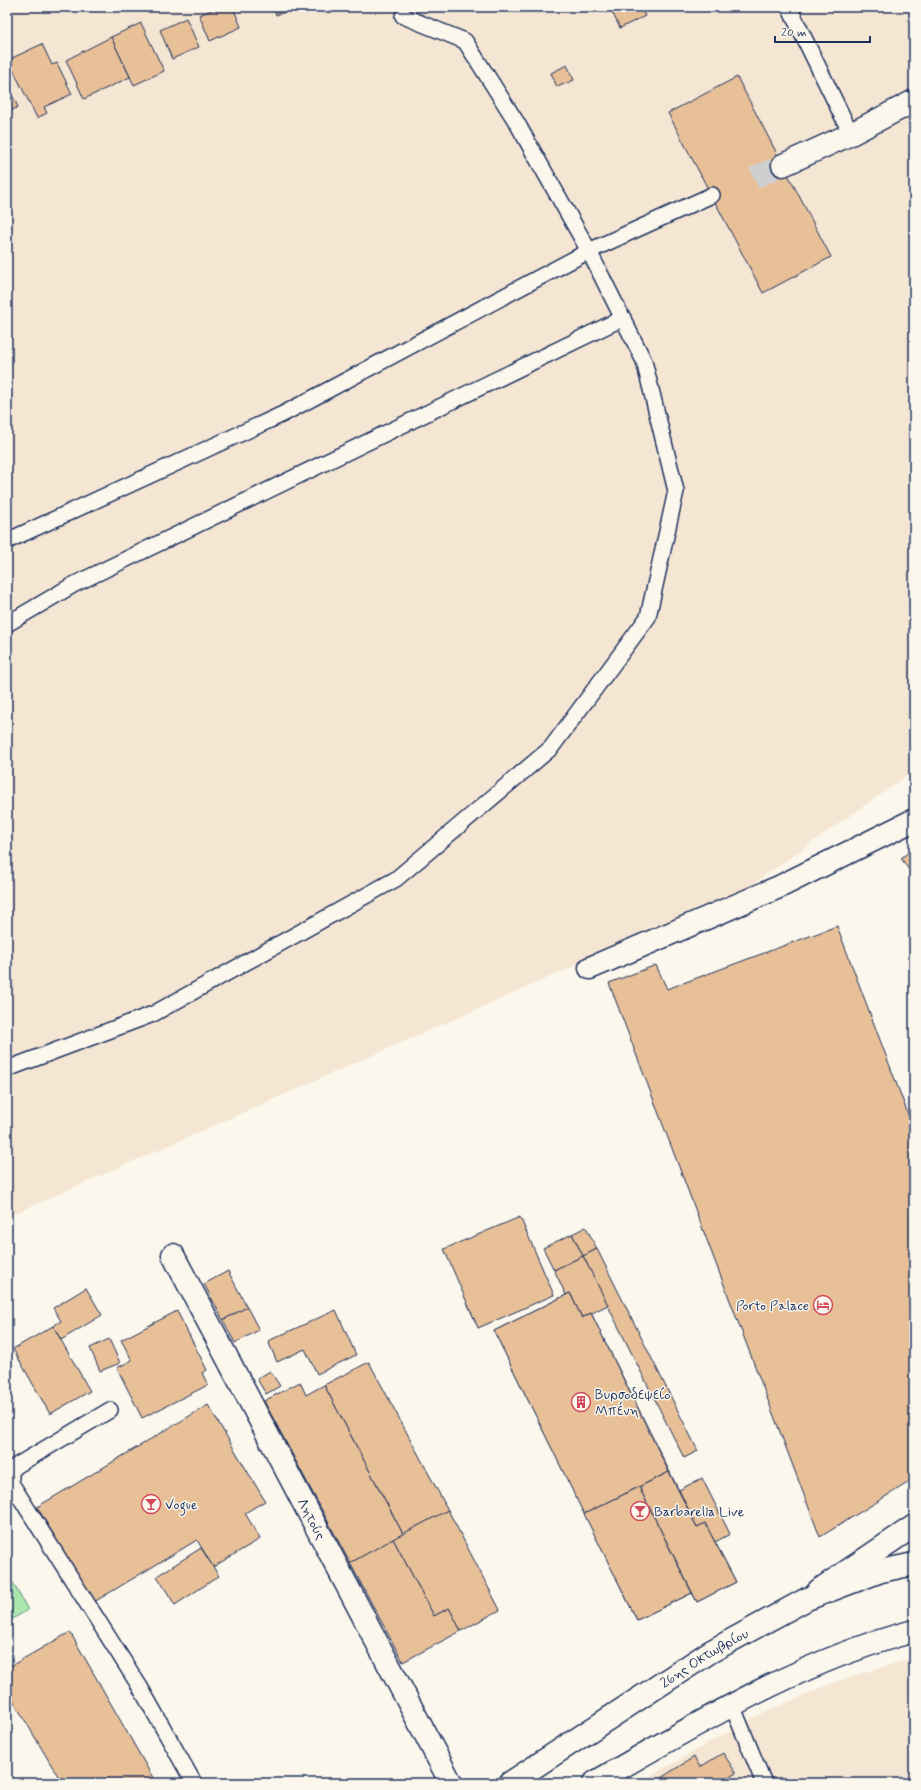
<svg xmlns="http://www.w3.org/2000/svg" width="921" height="1790" viewBox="0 0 921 1790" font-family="Mynerve,sans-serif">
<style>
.built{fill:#f5e6d3}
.green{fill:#abe6ac;stroke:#638a85}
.building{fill:#e8c098;stroke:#1b2f5e}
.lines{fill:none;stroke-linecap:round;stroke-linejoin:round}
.secondary-tunnel{stroke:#cecfd0;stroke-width:22;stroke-dasharray:22 11;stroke-linecap:butt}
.lane-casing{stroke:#1b2f5e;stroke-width:18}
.street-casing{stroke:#1b2f5e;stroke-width:25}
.secondary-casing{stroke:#1b2f5e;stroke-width:25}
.lane{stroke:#fbf7ec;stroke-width:15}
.street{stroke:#fbf7ec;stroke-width:22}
.secondary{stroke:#fbf7ec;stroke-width:22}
.labels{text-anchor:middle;stroke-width:3;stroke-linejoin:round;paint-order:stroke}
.poi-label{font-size:14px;fill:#1b2f5e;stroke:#fbf7ec;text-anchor:start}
.street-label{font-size:14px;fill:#1b2f5e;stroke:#fbf7ec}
</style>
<rect width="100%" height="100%" fill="#fbf7ec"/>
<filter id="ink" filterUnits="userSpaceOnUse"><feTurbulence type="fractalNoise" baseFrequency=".025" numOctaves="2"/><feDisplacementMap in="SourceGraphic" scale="8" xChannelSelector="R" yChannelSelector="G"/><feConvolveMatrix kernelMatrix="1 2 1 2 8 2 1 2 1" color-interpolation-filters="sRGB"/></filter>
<g filter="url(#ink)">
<!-- built -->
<g class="built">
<polygon points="7,7 914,7 914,771 740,893 7,1217"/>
<polygon points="914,1657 914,1783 638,1783 752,1718 835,1682"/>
</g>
<!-- green -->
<polygon class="green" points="7,1572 28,1610 7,1622"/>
<!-- building -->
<g class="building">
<polygon points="219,7 233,7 241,27 210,41 199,15"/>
<polygon points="273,7 301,7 276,15"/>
<polygon points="617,7 645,7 647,10 643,12 645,16 620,28 611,10"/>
<polygon points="186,18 199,47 172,59 160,30"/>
<polygon points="141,23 164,71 134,85 111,37"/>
<polygon points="111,37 130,77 84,99 66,60"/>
<polygon points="42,44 52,65 57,63 72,94 44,107 47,113 37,118 8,60"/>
<polygon points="567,65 574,80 557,87 551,73"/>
<polygon points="737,77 831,257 763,293 668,113"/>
<polygon points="7,85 18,107 7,113"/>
<polygon points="914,848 914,870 911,873 901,858"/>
<polygon points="837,926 914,1130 914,1479 820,1537 609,983 656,965 667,989"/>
<polygon points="520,1217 554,1295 478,1328 444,1249"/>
<polygon points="586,1227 597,1249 583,1256 572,1234"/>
<polygon points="572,1234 583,1256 554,1270 543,1248"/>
<polygon points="597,1249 698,1451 684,1458 583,1256"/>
<polygon points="583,1256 608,1305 582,1318 570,1293 566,1295 554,1270"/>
<polygon points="228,1271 247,1307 223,1320 204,1284"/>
<polygon points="86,1288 102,1315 61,1340 53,1326 61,1321 53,1308"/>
<polygon points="570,1293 582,1318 591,1313 697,1527 705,1523 736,1582 697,1602 692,1593 637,1620 494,1331"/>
<polygon points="570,1293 582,1318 591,1313 669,1472 584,1514 494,1331"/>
<polygon points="247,1307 259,1330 235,1343 223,1320"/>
<polygon points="336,1310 356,1355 317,1374 305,1349 277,1362 268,1341"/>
<polygon points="177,1311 207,1370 202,1373 208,1385 142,1418 117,1368 132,1360 121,1340"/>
<polygon points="53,1326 90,1391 50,1414 13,1349"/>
<polygon points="109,1339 120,1363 100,1371 90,1348"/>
<polygon points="369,1362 448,1510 403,1534 324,1385"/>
<polygon points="270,1371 280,1386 266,1394 257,1379"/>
<polygon points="300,1382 306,1395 324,1385 403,1534 350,1563 264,1401"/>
<polygon points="208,1405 265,1501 245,1513 260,1539 213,1567 197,1540 94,1602 37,1507"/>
<polygon points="669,1472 697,1527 705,1523 736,1582 697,1602 639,1487"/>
<polygon points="702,1478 730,1534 715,1542 705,1523 697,1527 679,1490"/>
<polygon points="639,1487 692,1593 637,1620 584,1514"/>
<polygon points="448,1510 500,1610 461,1631 449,1608 434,1616 393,1539"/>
<polygon points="393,1539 434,1616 449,1608 461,1631 403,1662 350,1563"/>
<polygon points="201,1548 219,1576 175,1605 157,1576"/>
<polygon points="70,1632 156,1783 62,1783 7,1690 7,1668"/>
<polygon points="723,1753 736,1773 720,1783 653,1783 694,1757 700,1767"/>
</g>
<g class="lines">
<!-- secondary-tunnel -->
<polyline class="secondary-tunnel" points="754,178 783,165"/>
<defs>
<g id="lane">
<polyline points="789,7 851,134"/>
<polyline points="7,541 283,414 589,251 712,195"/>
<polyline points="7,624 73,585 623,318"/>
<polyline points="7,1069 153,1014 396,879 551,748 648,617 676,491 644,361 589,251 517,123 465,41 403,16"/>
<polyline points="110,1410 16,1466 11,1472 11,1483 140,1687 194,1783"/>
<polyline points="732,1705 764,1783"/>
</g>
<g id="street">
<polyline points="590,968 779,887 914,820"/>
<path id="s1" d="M173,1255L451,1783"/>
<polyline points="819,1590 914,1526"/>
</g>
<g id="secondary">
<polyline points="783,165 851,134 914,101"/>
<path id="s2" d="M510,1783L710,1652L807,1599L881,1571L914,1564"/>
<path d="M594,1783C697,1724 799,1661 914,1631"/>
</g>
</defs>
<!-- lane casing -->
<use href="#lane" class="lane-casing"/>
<!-- street casing -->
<use href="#street" class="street-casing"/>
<!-- secondary casing -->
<use href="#secondary" class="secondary-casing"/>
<!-- lane -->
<use href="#lane" class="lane"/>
<!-- street -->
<use href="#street" class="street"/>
<!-- secondary -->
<use href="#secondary" class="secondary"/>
</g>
</g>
<!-- icons -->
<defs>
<symbol id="hotel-ring" viewBox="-11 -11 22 22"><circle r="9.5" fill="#fbf7ec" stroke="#d1495b" stroke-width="1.5"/><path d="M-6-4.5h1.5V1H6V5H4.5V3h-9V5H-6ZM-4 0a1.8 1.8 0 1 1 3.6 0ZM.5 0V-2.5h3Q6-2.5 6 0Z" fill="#d1495b"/></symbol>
<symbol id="building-ring" viewBox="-11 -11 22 22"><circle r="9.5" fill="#fbf7ec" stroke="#d1495b" stroke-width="1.5"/><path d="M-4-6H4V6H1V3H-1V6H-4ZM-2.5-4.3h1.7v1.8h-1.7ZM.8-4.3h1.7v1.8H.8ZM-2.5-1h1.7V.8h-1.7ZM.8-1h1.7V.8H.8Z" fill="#d1495b"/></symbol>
<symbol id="bar-ring" viewBox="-11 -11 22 22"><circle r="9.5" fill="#fbf7ec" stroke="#d1495b" stroke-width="1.5"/><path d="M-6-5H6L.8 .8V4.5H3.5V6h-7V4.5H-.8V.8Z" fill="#d1495b"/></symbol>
</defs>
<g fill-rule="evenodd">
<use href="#hotel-ring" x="812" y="1294" width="22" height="22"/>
<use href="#building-ring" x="570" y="1391" width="22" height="22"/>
<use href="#bar-ring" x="140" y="1493" width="22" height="22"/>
<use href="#bar-ring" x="629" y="1500" width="22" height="22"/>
</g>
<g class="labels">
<!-- poi labels -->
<g class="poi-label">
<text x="809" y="1310" text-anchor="end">Porto Palace</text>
<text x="595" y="1399">Βυρσοδεψείο<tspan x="595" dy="16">Μπένη</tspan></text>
<text x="165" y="1509">Vogue</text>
<text x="654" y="1516">Barbarella Live</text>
</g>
<!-- street labels -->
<g class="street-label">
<text dy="5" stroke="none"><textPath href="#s1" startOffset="298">Λητούς</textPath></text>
<text dy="5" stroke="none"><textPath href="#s2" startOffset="231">26ης Οκτωβρίου</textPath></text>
</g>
</g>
<!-- margin -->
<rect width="921" height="1790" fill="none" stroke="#fbf7ec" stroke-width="24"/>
<rect x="12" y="12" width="897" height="1766" fill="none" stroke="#1b2f5e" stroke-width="1.5" filter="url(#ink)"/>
<!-- scale -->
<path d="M775 36v6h95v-6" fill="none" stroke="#1b2f5e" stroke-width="2"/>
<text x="781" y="36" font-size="12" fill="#1b2f5e" stroke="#fbf7ec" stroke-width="3" paint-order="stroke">20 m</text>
</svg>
